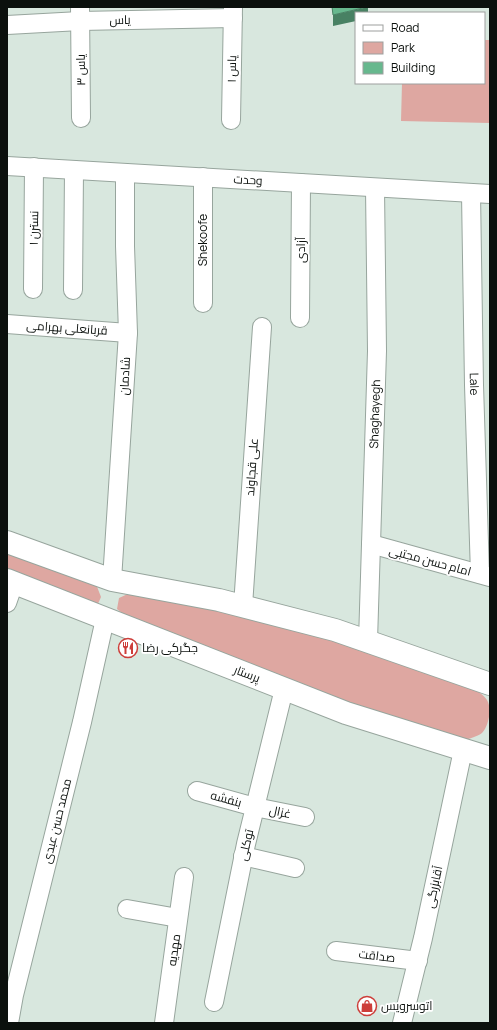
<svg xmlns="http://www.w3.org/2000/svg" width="497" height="1030" viewBox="0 0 497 1030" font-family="Manrope,Cairo,sans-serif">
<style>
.green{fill:#dea7a1}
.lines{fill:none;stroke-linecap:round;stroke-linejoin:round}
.minor-casing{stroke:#97a59d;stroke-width:20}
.major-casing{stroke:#97a59d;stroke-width:24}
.minor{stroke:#fff;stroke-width:18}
.major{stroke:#fff;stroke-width:22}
.shaded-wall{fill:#488163}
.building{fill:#67b88e;stroke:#488163}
.labels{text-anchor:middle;stroke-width:3.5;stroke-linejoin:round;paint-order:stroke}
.street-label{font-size:12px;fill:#0b100d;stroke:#fff}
.poi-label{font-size:12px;fill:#0b100d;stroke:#fff;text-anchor:start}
</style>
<rect width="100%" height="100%" fill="#d8e7de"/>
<!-- green -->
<g class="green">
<polygon points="484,40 490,40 490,123 401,121 402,83 484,83"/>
<polygon points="7,551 96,584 101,597 97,606 7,571"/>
<path d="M132,592L180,601L336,639L473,687C477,691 484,695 487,700C492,708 489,726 482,733C477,737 465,740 458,742L310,689L127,617L117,609L119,598Z"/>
</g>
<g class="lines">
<defs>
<g id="minor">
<polyline points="80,7 81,118"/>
<polyline points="7,25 80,21 233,18"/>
<polyline points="231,120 233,7"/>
<polyline points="7,166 490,194"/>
<path id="s1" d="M471,193L474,385L480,574"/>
<polyline points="33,289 34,167"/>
<polyline points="73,290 74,170"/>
<polyline points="203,303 203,177"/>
<polyline points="300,318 301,183"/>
<polyline points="7,324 128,333"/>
<polyline points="371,544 490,577"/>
<polyline points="112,580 128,333 125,246 125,173"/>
<polyline points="7,603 14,583"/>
<polyline points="243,606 262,327"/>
<path id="s2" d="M368,641L377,351L375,188"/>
<polyline points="197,791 255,807 305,817"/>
<polyline points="243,856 295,868"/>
<polyline points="127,909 178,918"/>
<polyline points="336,951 418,961"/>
<polyline points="214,1002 246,844 284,689"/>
<polyline points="9,1023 14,995 82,722 105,619"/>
<polyline points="164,1023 184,877"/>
<polyline points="402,1023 423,938 463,750"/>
</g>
<g id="major">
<polyline points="7,542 112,580 219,600 335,630 490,684"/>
<polyline points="7,580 346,713 490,758"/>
</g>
</defs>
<!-- minor casing -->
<use href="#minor" class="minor-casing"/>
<!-- major casing -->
<use href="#major" class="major-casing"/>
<!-- minor -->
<use href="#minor" class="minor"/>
<!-- major -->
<use href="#major" class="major"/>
</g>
<!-- shaded-wall -->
<polygon class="shaded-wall" points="368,7 368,13 356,13 356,21 333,26 333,15"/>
<!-- building -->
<polygon class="building" points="332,7 367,7 333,15"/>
<!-- icons -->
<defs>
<symbol id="restaurant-ring" viewBox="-11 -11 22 22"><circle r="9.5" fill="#fff" stroke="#cd3e3a" stroke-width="1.5"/><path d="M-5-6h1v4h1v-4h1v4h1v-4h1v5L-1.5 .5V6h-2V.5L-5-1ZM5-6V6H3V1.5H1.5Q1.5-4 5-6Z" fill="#cd3e3a"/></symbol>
<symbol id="shop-ring" viewBox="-11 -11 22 22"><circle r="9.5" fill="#fff" stroke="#cd3e3a" stroke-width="1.5"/><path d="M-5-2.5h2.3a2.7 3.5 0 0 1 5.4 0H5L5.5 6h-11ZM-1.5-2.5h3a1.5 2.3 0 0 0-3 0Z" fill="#cd3e3a"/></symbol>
</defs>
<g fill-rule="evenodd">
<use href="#restaurant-ring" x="117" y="637" width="22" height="22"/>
<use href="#shop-ring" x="356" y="995" width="22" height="22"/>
</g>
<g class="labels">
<!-- street labels -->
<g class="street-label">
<text transform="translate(120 20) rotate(-1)" y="4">یاس</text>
<text transform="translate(232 69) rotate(-89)" y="4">یاس ۱</text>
<text transform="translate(81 70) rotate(-91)" y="4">یاس ۳</text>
<text transform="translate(248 180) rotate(3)" y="4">وحدت</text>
<text transform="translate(34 228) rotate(-89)" y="4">نسترن ۱</text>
<text transform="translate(203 240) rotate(-90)" y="4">Shekoofe</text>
<text transform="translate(301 250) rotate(-90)" y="4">آزادی</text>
<text transform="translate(67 328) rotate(4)" y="4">قربانعلی بهرامی</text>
<text transform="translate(125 376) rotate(-87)" y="4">شادمان</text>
<text dy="4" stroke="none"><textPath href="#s1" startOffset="191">Lale</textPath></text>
<text dy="4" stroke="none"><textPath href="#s2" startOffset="227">Shaghayegh</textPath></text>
<text transform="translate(252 467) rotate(-86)" y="4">علی قجاوند</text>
<text transform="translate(430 561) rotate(15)" y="4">امام حسن مجتبی</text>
<text transform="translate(247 674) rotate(21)" y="4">پرستار</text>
<text transform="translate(226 799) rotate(15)" y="4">بنفشه</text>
<text transform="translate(280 812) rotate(12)" y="4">غزال</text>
<text transform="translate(57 821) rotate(-76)" y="4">محمد حسن عبدی</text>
<text transform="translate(246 845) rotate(-77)" y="4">توکلی</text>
<text transform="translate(434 887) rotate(-78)" y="4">آقابزرگی</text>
<text transform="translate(174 950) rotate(-82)" y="4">مهدیه</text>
<text transform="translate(377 956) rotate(7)" y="4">صداقت</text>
</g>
<!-- poi labels -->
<g class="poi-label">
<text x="142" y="652">جگرکی رضا</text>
<text x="381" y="1010">اتوسرویس</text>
</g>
</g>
<!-- border -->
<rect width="497" height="1030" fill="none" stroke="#0b100d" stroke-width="16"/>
<!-- legend -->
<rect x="355" y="12" width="130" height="72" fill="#ffffff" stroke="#9d9f9e"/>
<rect x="363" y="25" width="20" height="6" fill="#ffffff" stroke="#9d9f9e"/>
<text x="391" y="32" font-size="12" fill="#0b100d">Road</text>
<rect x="363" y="42" width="20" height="12" fill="#dea7a1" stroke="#9d9f9e"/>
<text x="391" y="52" font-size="12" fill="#0b100d">Park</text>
<rect x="363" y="62" width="20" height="12" fill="#67b88e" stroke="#9d9f9e"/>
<text x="391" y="72" font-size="12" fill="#0b100d">Building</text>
</svg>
